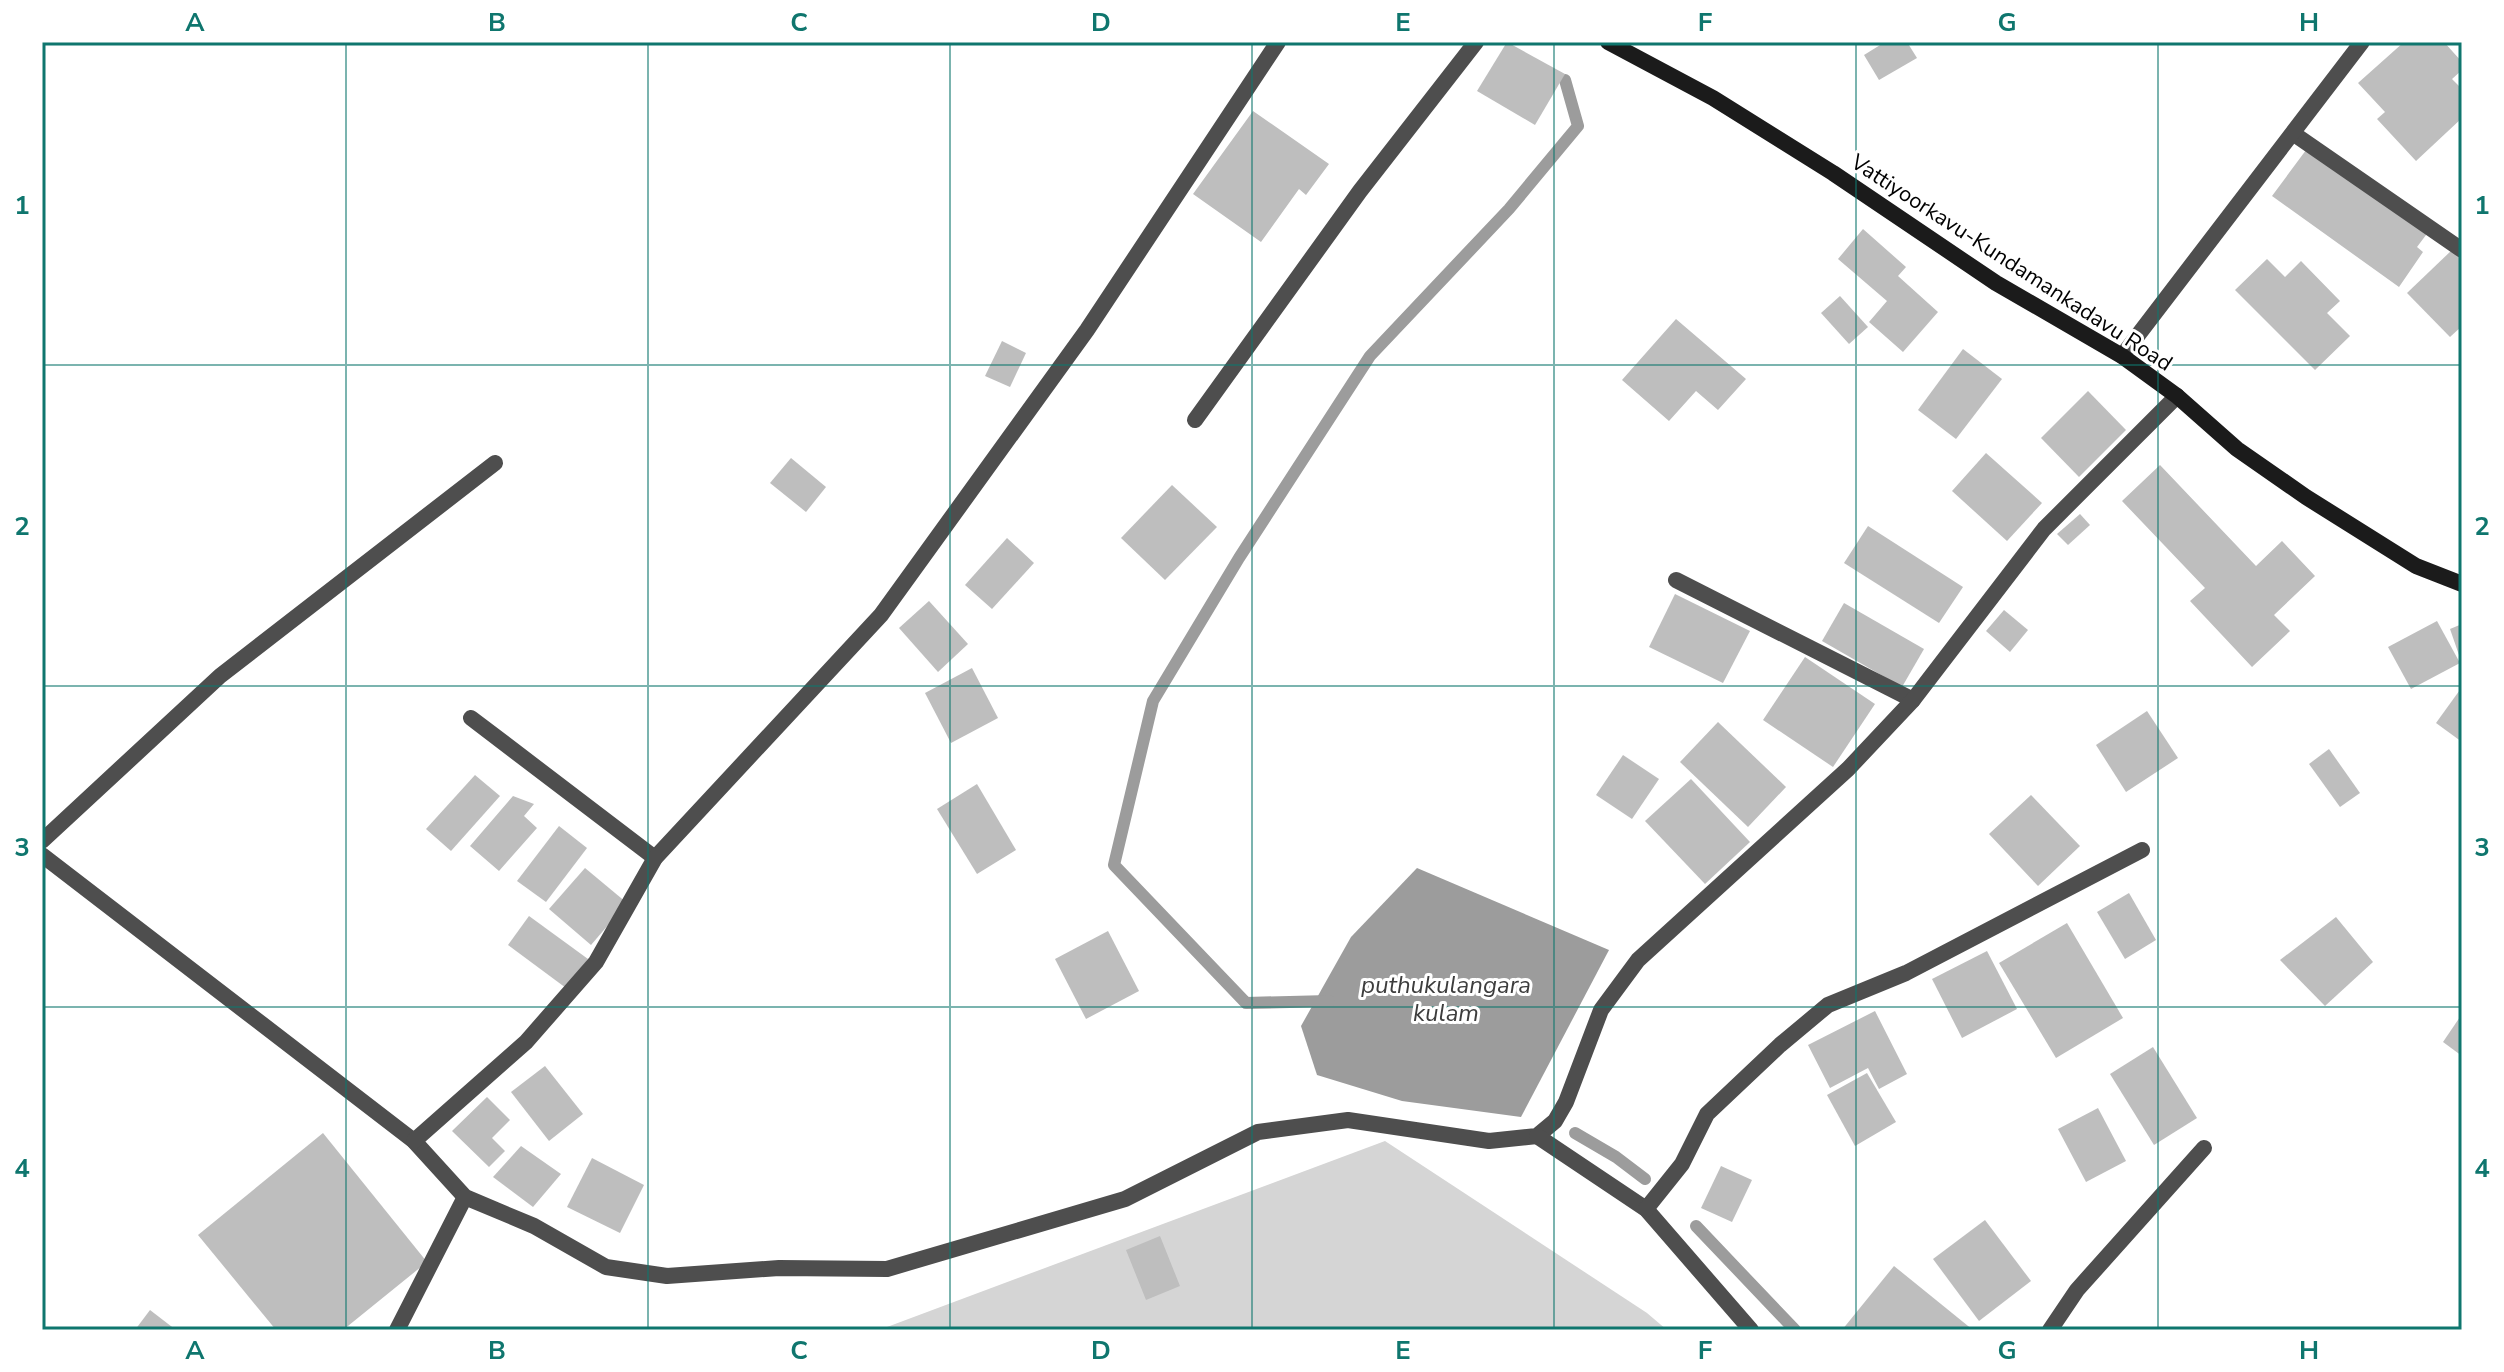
<svg xmlns="http://www.w3.org/2000/svg" width="2504" height="1372" viewBox="0 0 2504 1372" font-family="'Nunito Sans',sans-serif">
<style>
.green{fill:#d5d5d5}
.water{fill:#9c9c9c}
.lines{fill:none;stroke-linecap:round;stroke-linejoin:round}
.stream{stroke:#9c9c9c;stroke-width:12}
.building{fill:#bebebe}
.street{stroke:#4e4e4e;stroke-width:16}
.secondary{stroke:#1b1b1b;stroke-width:16}
.grid{fill:none;stroke:#0f766e;stroke-width:2;stroke-opacity:0.55}
.labels{text-anchor:middle;stroke-width:6;stroke-linejoin:round;paint-order:stroke}
.street-label{font-size:22px;fill:#000;stroke:#fff}
.water-label{font-size:24px;font-style:italic;fill:#3d3d3d;stroke:#fff}
.neatline{fill:none;stroke:#0f766e;stroke-width:3}
.grid-label{font-size:26px;text-anchor:middle;font-weight:bold;fill:#0f766e}
</style>
<rect width="100%" height="100%" fill="#fff"/>
<!-- green -->
<polygon class="green" points="1385,1141 1647,1313 1667,1330 879,1330"/>
<!-- water -->
<polygon class="water" points="1417,868 1609,950 1521,1117 1402,1101 1317,1075 1301,1026 1351,937"/>
<g class="lines">
<!-- stream -->
<g class="stream">
<polyline points="1329,1001 1246,1003 1114,865 1153,701 1239,558 1370,356 1509,209 1578,126 1565,80"/>
<polyline points="1575,1133 1616,1157 1645,1179"/>
<polyline points="1696,1226 1795,1330"/>
</g>
</g>
<!-- building -->
<g class="building">
<polygon points="1507,42 1565,74 1535,125 1477,91"/>
<polygon points="1885,42 1907,42 1917,58 1879,80 1864,55"/>
<polygon points="2404,42 2444,42 2462,62 2462,70 2452,79 2462,89 2462,118 2416,161 2377,119 2385,112 2358,83"/>
<polygon points="1253,111 1329,164 1306,195 1299,189 1261,242 1193,194"/>
<polygon points="2312,142 2432,227 2417,247 2423,252 2399,287 2272,196"/>
<polygon points="1863,229 1906,267 1898,276 1938,312 1903,352 1869,322 1887,301 1838,259"/>
<polygon points="2453,249 2462,258 2462,326 2450,337 2407,293"/>
<polygon points="2267,259 2285,277 2301,261 2340,301 2327,313 2350,336 2315,370 2235,290"/>
<polygon points="1840,296 1868,327 1849,344 1821,313"/>
<polygon points="1676,319 1746,379 1718,410 1696,391 1669,421 1622,380"/>
<polygon points="1002,341 1026,353 1010,387 985,376"/>
<polygon points="1963,349 2002,379 1956,439 1918,410"/>
<polygon points="2088,391 2126,430 2079,477 2041,438"/>
<polygon points="1986,453 2042,503 2007,541 1952,491"/>
<polygon points="791,458 826,487 806,512 770,483"/>
<polygon points="2160,465 2256,566 2282,541 2315,576 2274,615 2290,631 2252,667 2190,601 2205,588 2122,501"/>
<polygon points="1172,485 1217,527 1165,580 1121,538"/>
<polygon points="2080,514 2090,525 2068,545 2057,534"/>
<polygon points="1868,526 1963,587 1939,623 1844,563"/>
<polygon points="1007,538 1034,563 992,609 965,585"/>
<polygon points="1675,594 1750,631 1723,683 1649,647"/>
<polygon points="929,601 968,644 938,672 899,628"/>
<polygon points="1844,603 1924,649 1902,687 1822,641"/>
<polygon points="2004,610 2028,630 2010,652 1986,631"/>
<polygon points="2437,621 2460,663 2411,689 2388,647"/>
<polygon points="2462,624 2462,654 2459,655 2450,629"/>
<polygon points="1805,657 1875,704 1833,767 1763,720"/>
<polygon points="972,668 998,718 951,743 925,693"/>
<polygon points="2462,687 2462,742 2436,723"/>
<polygon points="2147,711 2178,758 2126,792 2096,745"/>
<polygon points="1718,722 1786,787 1748,827 1680,762"/>
<polygon points="2329,749 2360,793 2340,807 2309,764"/>
<polygon points="1623,755 1659,779 1632,819 1596,795"/>
<polygon points="475,775 500,796 451,851 426,829"/>
<polygon points="1691,779 1750,842 1705,884 1645,821"/>
<polygon points="977,784 1016,850 977,874 937,809"/>
<polygon points="2031,795 2080,846 2038,886 1989,834"/>
<polygon points="513,796 534,804 524,816 537,828 499,871 470,846"/>
<polygon points="559,826 587,848 546,902 517,881"/>
<polygon points="585,868 627,903 591,945 549,909"/>
<polygon points="2129,893 2156,940 2125,959 2097,912"/>
<polygon points="529,916 588,959 566,988 508,945"/>
<polygon points="2336,917 2373,962 2325,1006 2280,960"/>
<polygon points="2067,923 2123,1018 2056,1058 1999,963"/>
<polygon points="1108,931 1139,991 1086,1019 1055,959"/>
<polygon points="1987,951 2017,1009 1962,1038 1932,979"/>
<polygon points="1875,1011 1907,1074 1879,1089 1868,1068 1830,1088 1808,1045"/>
<polygon points="2462,1014 2462,1056 2443,1042"/>
<polygon points="2153,1047 2197,1118 2154,1145 2110,1074"/>
<polygon points="545,1066 583,1114 549,1141 511,1092"/>
<polygon points="1867,1073 1896,1122 1855,1146 1827,1095"/>
<polygon points="487,1097 510,1120 492,1138 505,1151 489,1167 452,1131"/>
<polygon points="2098,1108 2126,1161 2086,1182 2058,1129"/>
<polygon points="323,1133 427,1262 343,1330 276,1330 198,1235"/>
<polygon points="521,1146 561,1174 533,1207 493,1177"/>
<polygon points="592,1158 644,1185 620,1233 567,1207"/>
<polygon points="1721,1166 1752,1180 1732,1222 1701,1208"/>
<polygon points="1985,1220 2031,1281 1979,1321 1933,1259"/>
<polygon points="1160,1236 1180,1286 1146,1300 1126,1250"/>
<polygon points="1894,1266 1973,1330 1842,1330"/>
<polygon points="150,1310 176,1330 135,1330"/>
</g>
<g class="lines">
<!-- street -->
<g class="street">
<polyline points="2294,134 2462,250"/>
<polyline points="2122,356 2362,42"/>
<polyline points="1195,420 1360,191 1476,42"/>
<polyline points="1676,580 1913,700"/>
<polyline points="471,718 655,858"/>
<polyline points="42,841 220,676 495,463"/>
<polyline points="42,855 414,1141 465,1197 534,1226 606,1267 667,1276 779,1268 887,1269 1125,1199 1258,1132 1348,1120 1489,1141 1537,1136 1555,1121 1566,1102 1601,1010 1638,960 1848,769 1913,700 2044,529 2177,396"/>
<polyline points="1537,1136 1646,1209 1751,1330"/>
<polyline points="414,1141 526,1042 596,962 655,858 881,615 1087,330 1278,42"/>
<polyline points="1646,1209 1682,1164 1707,1114 1780,1045 1828,1005 1906,973 2142,850"/>
<polyline points="397,1330 465,1197"/>
<polyline points="2050,1330 2077,1290 2204,1148"/>
</g>
<!-- secondary -->
<polyline class="secondary" points="1608,42 1713,98 1833,173 1996,283 2122,356 2177,396 2237,449 2306,497 2416,566 2462,584"/>
</g>
<!-- grid -->
<path class="grid" d="M346,42V1330M648,42V1330M950,42V1330M1252,42V1330M1554,42V1330M1856,42V1330M2158,42V1330M42,365H2462M42,686H2462M42,1007H2462"/>
<g class="labels">
<!-- street labels -->
<g class="street-label">
<text transform="translate(2012 262) rotate(33)" y="8">Vattiyoorkavu-Kundamankadavu Road</text>
</g>
<!-- water labels -->
<g class="water-label">
<text x="1446" y="993">puthukulangara<tspan x="1446" dy="28">kulam</tspan></text>
</g>
</g>
<!-- border -->
<rect width="2504" height="1372" fill="none" stroke="#ffffff" stroke-width="88"/>
<rect x="44" y="44" width="2416" height="1284" class="neatline"/>
<g class="grid-label">
<text x="195" y="31">A</text>
<text x="497" y="31">B</text>
<text x="799" y="31">C</text>
<text x="1101" y="31">D</text>
<text x="1403" y="31">E</text>
<text x="1705" y="31">F</text>
<text x="2007" y="31">G</text>
<text x="2309" y="31">H</text>
<text x="22" y="214">1</text>
<text x="2482" y="214">1</text>
<text x="22" y="535">2</text>
<text x="2482" y="535">2</text>
<text x="22" y="856">3</text>
<text x="2482" y="856">3</text>
<text x="22" y="1177">4</text>
<text x="2482" y="1177">4</text>
<text x="195" y="1359">A</text>
<text x="497" y="1359">B</text>
<text x="799" y="1359">C</text>
<text x="1101" y="1359">D</text>
<text x="1403" y="1359">E</text>
<text x="1705" y="1359">F</text>
<text x="2007" y="1359">G</text>
<text x="2309" y="1359">H</text>
</g>
</svg>
